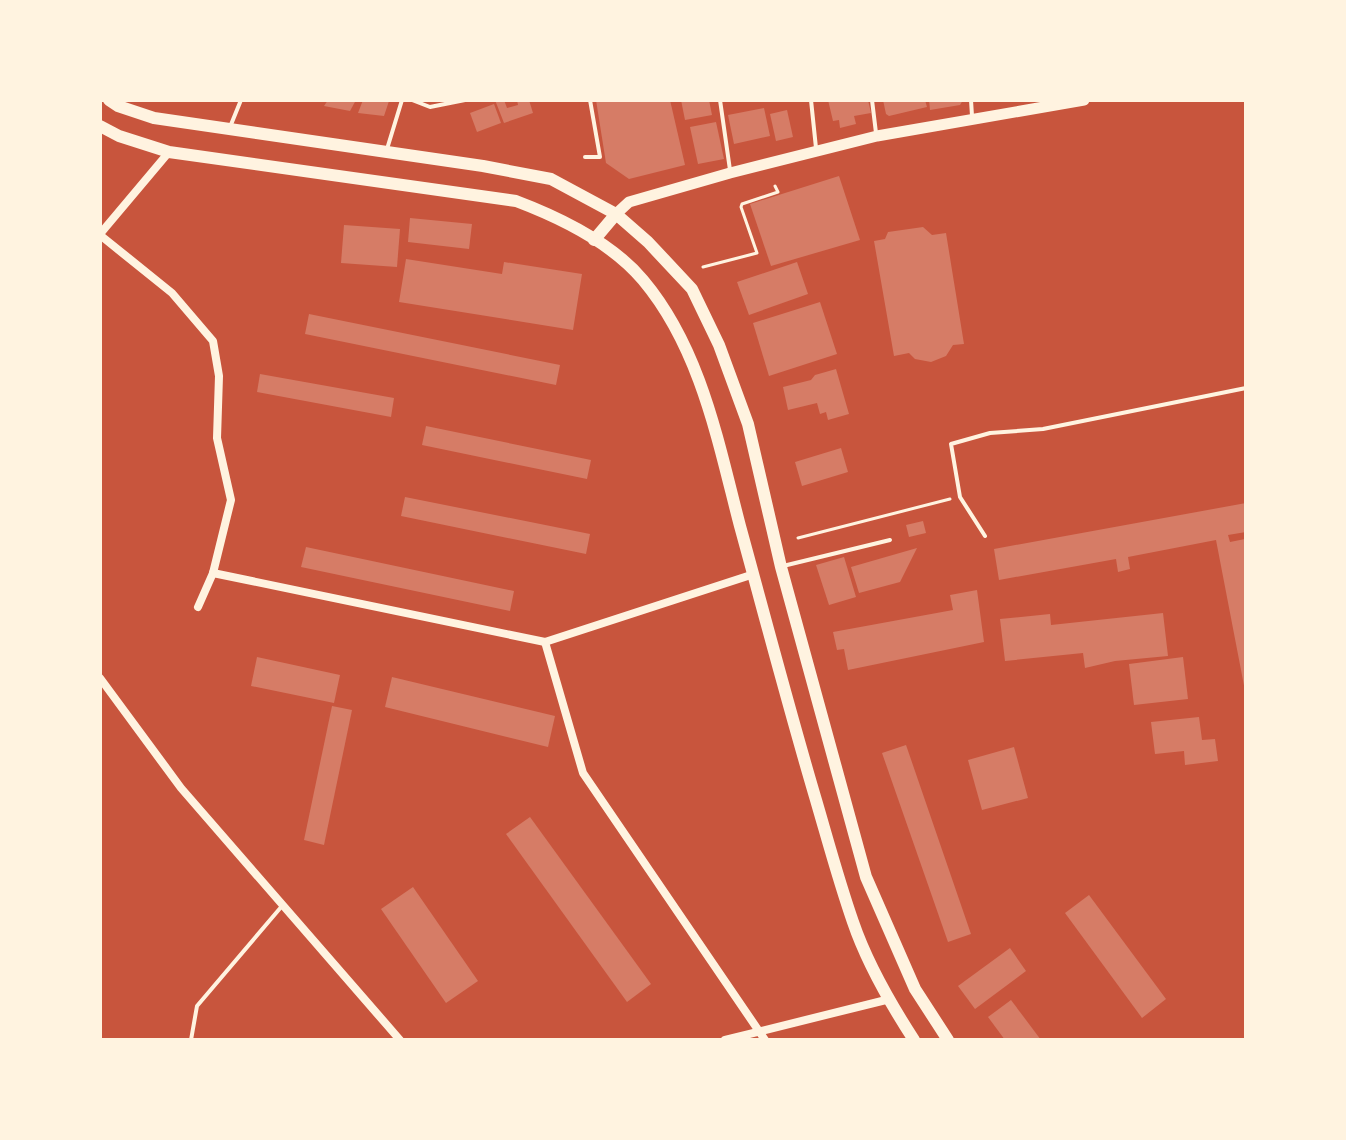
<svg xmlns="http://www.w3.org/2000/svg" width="1346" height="1140" viewBox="0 0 1346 1140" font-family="'Sofia Sans Condensed',sans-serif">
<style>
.building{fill:#d67c66}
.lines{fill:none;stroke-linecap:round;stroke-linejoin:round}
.path{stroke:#fff3e0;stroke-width:3}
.service{stroke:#fff3e0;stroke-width:4}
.minor{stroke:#fff3e0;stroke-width:8}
.tertiary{stroke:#fff3e0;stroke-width:11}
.secondary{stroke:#fff3e0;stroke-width:12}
</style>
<rect width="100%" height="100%" fill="#c8553d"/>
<!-- building -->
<g class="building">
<polygon points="328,100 356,100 350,111 324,106"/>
<polygon points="363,100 389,101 384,116 358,113"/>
<polygon points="495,100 504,100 507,108 518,105 517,100 529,100 533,113 504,123"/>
<polygon points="596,100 670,100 685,165 629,179 606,163"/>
<polygon points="681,100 709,100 712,115 685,120"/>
<polygon points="828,100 868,100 871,113 854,116 856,124 840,128 839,120 833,121"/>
<polygon points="883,100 925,100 927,107 889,116 886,114"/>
<polygon points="929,100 963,100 960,105 930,110"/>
<polygon points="494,104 501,123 477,132 470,113"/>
<polygon points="764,108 770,136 734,144 728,115"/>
<polygon points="787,110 793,137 776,141 770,114"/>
<polygon points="716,122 724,159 698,164 690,127"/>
<polygon points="839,176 860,240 771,266 750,204"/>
<polygon points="410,218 472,224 469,249 408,242"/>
<polygon points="344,225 400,229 397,267 341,263"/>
<polygon points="923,227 932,235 946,233 964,344 953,345 946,356 931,362 915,359 909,353 894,356 874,241 885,239 888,232"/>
<polygon points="406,259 502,274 504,262 582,274 573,330 399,302"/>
<polygon points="797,262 808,294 749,315 737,282"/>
<polygon points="820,302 837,354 769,376 753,323"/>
<polygon points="309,314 560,365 556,385 305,334"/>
<polygon points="836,369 849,414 828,420 826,412 820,414 817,403 788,410 783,387 811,380 815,375"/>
<polygon points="260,374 394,398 391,417 257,392"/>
<polygon points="426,426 591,460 587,479 422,445"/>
<polygon points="841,448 848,472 802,486 795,462"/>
<polygon points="405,497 590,534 586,554 401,516"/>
<polygon points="1246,503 1246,532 1228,535 1230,542 1245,539 1246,544 1246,696 1216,540 1128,557 1130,569 1118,572 1116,559 999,580 994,549"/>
<polygon points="923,521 926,533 909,537 906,525"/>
<polygon points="306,547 514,591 510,611 301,567"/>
<polygon points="917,548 900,582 859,593 851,567"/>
<polygon points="844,557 856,597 829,605 816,565"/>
<polygon points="977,590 984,642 848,670 844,649 837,650 833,632 953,610 950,595"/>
<polygon points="1163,613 1168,656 1115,661 1085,668 1083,653 1005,661 1000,619 1050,614 1051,625"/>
<polygon points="257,657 340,675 334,703 251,686"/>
<polygon points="1183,657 1188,699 1134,705 1129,664"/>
<polygon points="392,677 555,716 548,747 385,707"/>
<polygon points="332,706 352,710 324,845 304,840"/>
<polygon points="1199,717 1202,740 1215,739 1218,761 1185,765 1184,751 1155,754 1151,722"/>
<polygon points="906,745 971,934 948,942 882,753"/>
<polygon points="1014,747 1028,798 982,810 968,760"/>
<polygon points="530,817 651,984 627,1002 506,834"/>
<polygon points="413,887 478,981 446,1003 381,909"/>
<polygon points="1089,895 1166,999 1142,1018 1065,913"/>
<polygon points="1010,948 1026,971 975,1009 958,986"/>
<polygon points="1011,1000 1041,1040 1005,1040 988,1017"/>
</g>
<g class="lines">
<!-- path -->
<g class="path">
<polyline points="703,267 757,253 741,207 742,204 778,192 775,186"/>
<polyline points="798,538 950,499"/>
</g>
<!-- service -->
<g class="service">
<polyline points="412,100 430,107 465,100"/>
<polyline points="720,100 730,170"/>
<polyline points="811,100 816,148"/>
<polyline points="872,100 876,133"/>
<polyline points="971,100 972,116"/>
<polyline points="230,127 241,100"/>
<polyline points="387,149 402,100"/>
<polyline points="585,157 600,157 590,100"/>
<polyline points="985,536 960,497 951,444 990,433 1043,429 1246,388"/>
<polyline points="783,566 890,540"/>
<polyline points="191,1040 197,1006 282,906"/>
</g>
<!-- minor -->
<g class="minor">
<polyline points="100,234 169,152"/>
<polyline points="100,235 172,293 213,341 219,376 217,438 231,500 213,573 198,607"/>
<polyline points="213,573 545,642 754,574"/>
<polyline points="545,642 583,773 765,1040"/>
<polyline points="100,678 181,788 400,1040"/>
<polyline points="725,1040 890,999"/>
</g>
<!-- tertiary -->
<polyline class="tertiary" points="616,214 629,202 730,173 877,136 1084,100"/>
<!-- secondary -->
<g class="secondary">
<polyline points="109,100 118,106 154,118 483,166 551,179 616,214 648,242 692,289 719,345 748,424 781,567 866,877 915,989 948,1040"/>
<path d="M100,126L119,136L169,152L516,201C561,218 612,243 643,280C701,349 718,442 740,526C765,617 789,709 816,800C828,841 839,882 853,922C867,963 890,1003 914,1040"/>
<polyline points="594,240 616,214"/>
</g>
</g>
<!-- border -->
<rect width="1346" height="1140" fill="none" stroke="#fff3e0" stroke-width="204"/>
</svg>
